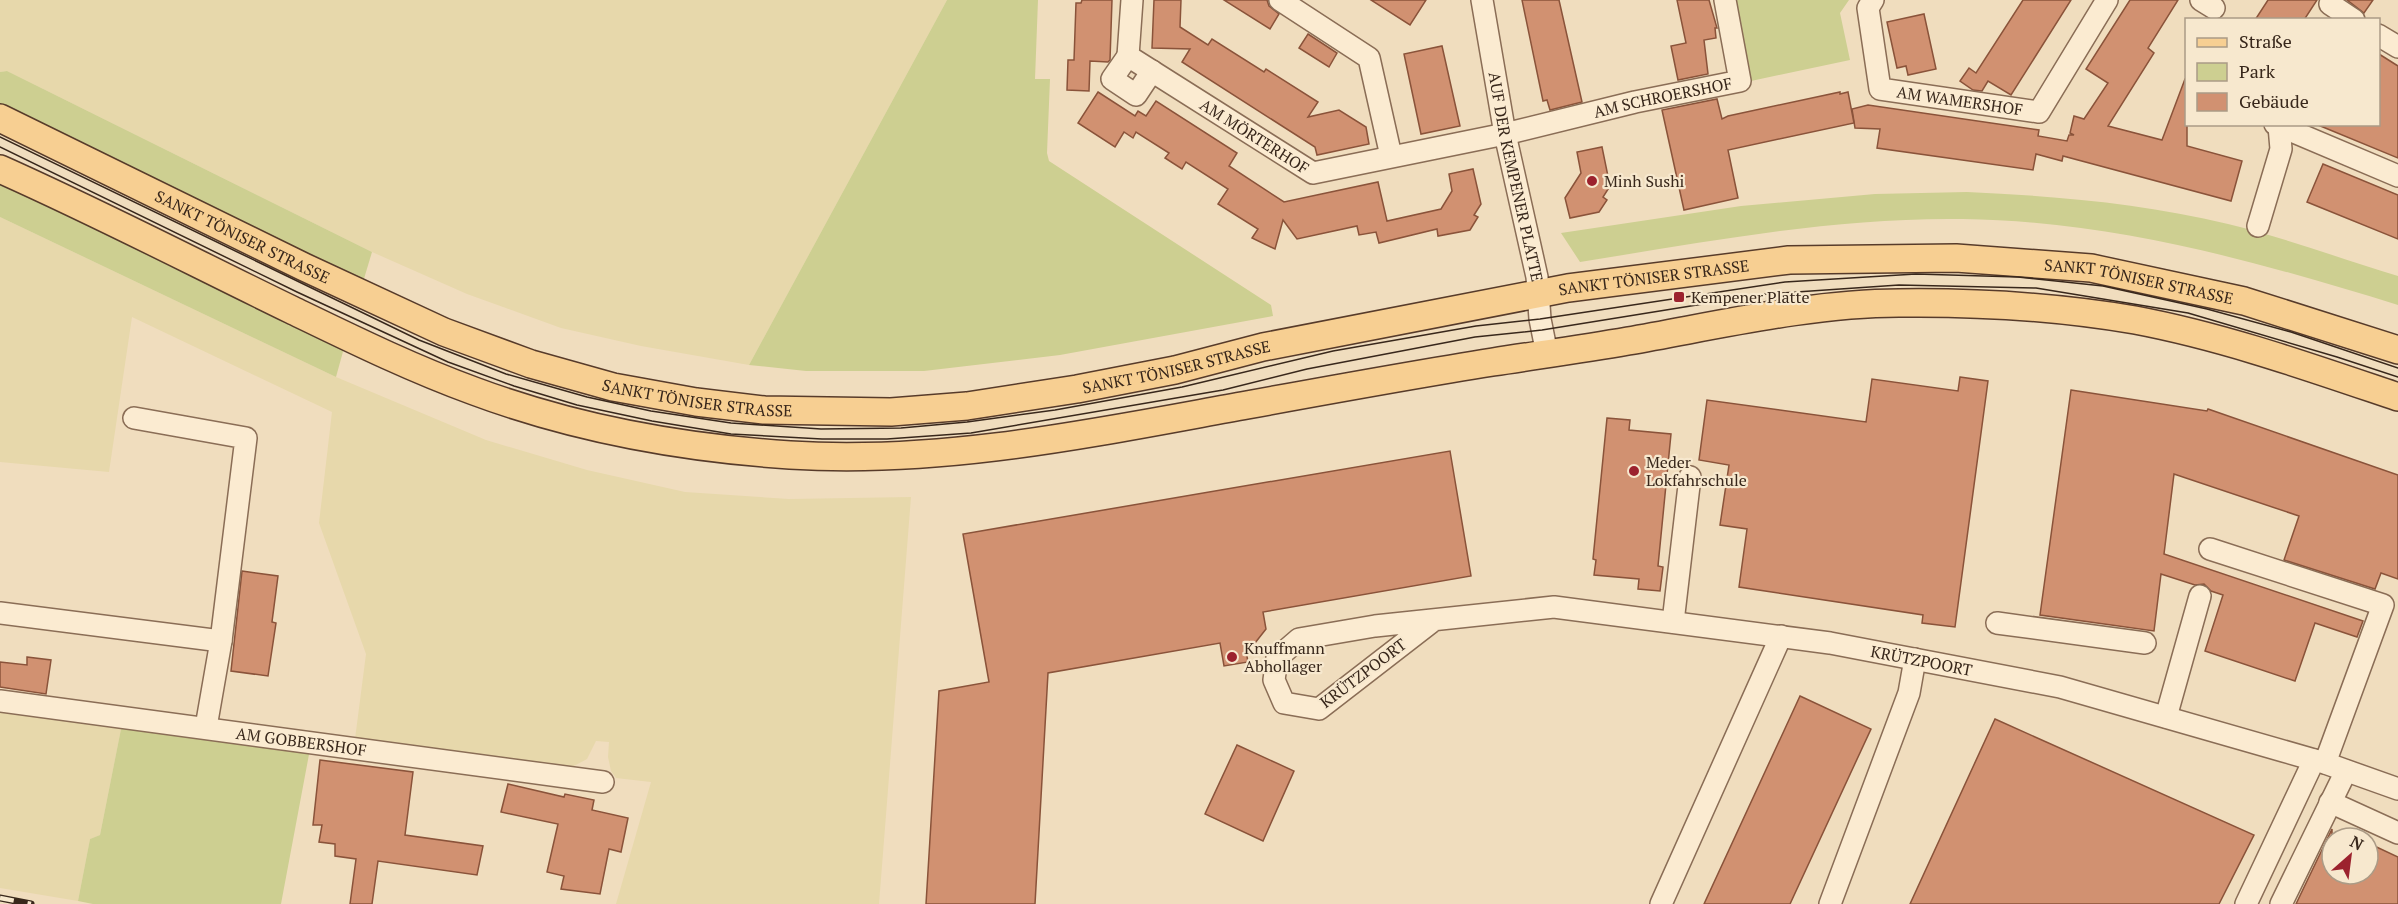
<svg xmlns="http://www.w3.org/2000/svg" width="2398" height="904" viewBox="0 0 2398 904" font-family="'PT Serif',serif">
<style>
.farmland{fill:#e7d8ab}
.green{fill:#cdcf91}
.building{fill:#d19171;stroke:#8a533a;stroke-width:1.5}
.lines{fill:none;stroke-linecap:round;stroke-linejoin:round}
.minor-casing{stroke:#8a6d56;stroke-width:24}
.major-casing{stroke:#573b2a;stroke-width:30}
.minor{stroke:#fbebd1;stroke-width:21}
.major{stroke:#f7cf92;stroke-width:27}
.tram{stroke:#38271b;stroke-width:1.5}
.rail-casing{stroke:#38271b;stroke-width:7}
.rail{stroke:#f7e8ce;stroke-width:4.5;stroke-dasharray:14;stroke-linecap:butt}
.poi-dot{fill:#9c222e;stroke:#f7e8ce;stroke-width:2}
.labels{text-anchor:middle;stroke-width:4.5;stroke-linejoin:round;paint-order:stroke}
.street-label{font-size:16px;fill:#38271b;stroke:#f7e8ce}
.poi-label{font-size:16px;fill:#38271b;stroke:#f7e8ce;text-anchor:start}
</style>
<rect width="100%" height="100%" fill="#f0ddbe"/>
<!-- farmland -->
<g class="farmland">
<polygon points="0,0 947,0 749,365 641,346 561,328 467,294 372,252 7,71 0,72"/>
<polygon points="0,217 336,377 486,440 587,470 685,492 789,499 911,497 879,904 616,904 651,782 616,778 611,771 608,757 609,742 596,741 587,759 572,767 355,739 366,654 319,523 332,412 132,317 109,472 0,462"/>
<polygon points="0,708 122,724 100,835 90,839 78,901 0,888"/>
</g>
<!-- green -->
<g class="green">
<polygon points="947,0 1038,0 1035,79 1050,79 1047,153 1049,161 1271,305 1273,316 1060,355 924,371 806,371 749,365"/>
<polygon points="1733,0 1849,0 1840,13 1850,60 1751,81"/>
<polygon points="7,71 372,252 363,282 0,105 0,72"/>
<polygon points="0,184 344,348 336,377 0,217"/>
<path d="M1967,192C2055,196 2142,203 2228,224C2285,238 2342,259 2398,276V305C2256,261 2113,221 1963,219C1834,217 1706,242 1580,262L1561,233L1741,206L1875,194Z"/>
<polygon points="122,724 310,749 281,904 93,904 78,901 90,839 100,835"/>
</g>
<!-- building -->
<g class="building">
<polygon points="1082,0 1112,0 1110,60 1108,62 1090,61 1089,91 1067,90 1068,60 1074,60 1076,3 1081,3"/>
<polygon points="1154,0 1181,0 1180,27 1208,45 1212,39 1264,72 1266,69 1318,102 1308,117 1339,110 1366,127 1369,144 1317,155 1315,147 1182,62 1190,49 1152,48"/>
<polygon points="1224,0 1267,0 1269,6 1279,14 1270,29"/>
<polygon points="1371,0 1426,0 1410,25"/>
<polygon points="1522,0 1559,0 1582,102 1550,110 1547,100 1543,101"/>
<polygon points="1677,0 1709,0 1717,28 1715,28 1716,38 1704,40 1708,74 1678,80 1671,46 1686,43"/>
<polygon points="2023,0 2071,0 2011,95 1988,81 1982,91 1973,90 1960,81 1969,68 1976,73"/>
<polygon points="2130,0 2178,0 2148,48 2154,53 2108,126 2162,140 2185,79 2187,79 2187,146 2242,161 2231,201 2063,156 2062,161 2036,154 2033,170 1877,148 1880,129 1855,128 1852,109 1868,105 2039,130 2038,136 2067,141 2069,135 2074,135 2070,133 2074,116 2084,119 2108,83 2086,69"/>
<polygon points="2268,0 2317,0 2304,20 2255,20"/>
<polygon points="2347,0 2373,0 2364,13"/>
<polygon points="1924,14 1936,69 1908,75 1906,66 1897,68 1887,22"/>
<polygon points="1308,34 1337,53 1329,67 1299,48"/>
<polygon points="1442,46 1460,126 1421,134 1404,54"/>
<polygon points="2379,54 2398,66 2398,158 2318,125 2379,124"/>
<polygon points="1098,92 1135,116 1138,111 1146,116 1156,101 1237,153 1229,166 1284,202 1378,182 1387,221 1441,209 1452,191 1449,174 1473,169 1481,204 1474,215 1478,217 1470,230 1438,236 1437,229 1379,243 1376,232 1359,235 1357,226 1297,239 1283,220 1275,249 1252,238 1258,229 1218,204 1228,189 1186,162 1182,169 1165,158 1169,153 1136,132 1133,138 1124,132 1115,147 1078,123"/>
<polygon points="1840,92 1840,94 1848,92 1854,123 1728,150 1738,198 1684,210 1662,110 1717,99 1722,119 1728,116"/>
<polygon points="1602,147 1610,186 1603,197 1607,200 1599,212 1570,218 1565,198 1581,173 1577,152"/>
<polygon points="2323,164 2398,195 2398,239 2307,202"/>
<polygon points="1960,377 1988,381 1955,627 1922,623 1923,615 1739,587 1747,529 1720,525 1729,465 1699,460 1707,400 1866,422 1872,379 1958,391"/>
<polygon points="2071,390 2207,411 2208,409 2398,475 2398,579 2381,573 2375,589 2284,560 2299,516 2174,474 2164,554 2363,621 2357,637 2315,623 2295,681 2205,651 2223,595 2211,591 2204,584 2195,585 2161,574 2154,631 2040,615"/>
<polygon points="1607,418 1630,420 1629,430 1671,434 1658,566 1663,567 1660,591 1638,589 1639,579 1594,575 1596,560 1593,559"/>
<polygon points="1450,451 1471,576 1263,612 1266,629 1255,643 1245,645 1248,662 1224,666 1220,643 1048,673 1035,904 926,904 939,691 989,682 963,534"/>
<polygon points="242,571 278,576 272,622 276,623 268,676 231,671"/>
<polygon points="27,657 51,660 46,694 0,687 0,662 27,665"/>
<polygon points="1800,696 1871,729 1790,904 1704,904"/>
<polygon points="1995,719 2254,835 2219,904 1910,904"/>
<polygon points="1237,745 1294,771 1263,841 1205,814"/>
<polygon points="320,760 413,772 405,835 483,846 477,875 378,861 372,904 350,904 356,859 335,856 335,844 319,842 322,825 313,825"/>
<polygon points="508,784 564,797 565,794 594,800 592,810 628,818 621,852 609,849 600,894 561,889 564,876 547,872 558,824 501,812"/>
<polygon points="2332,829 2332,874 2368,874 2368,843 2398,857 2398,904 2296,904"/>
</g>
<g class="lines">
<defs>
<g id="minor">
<path id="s1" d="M1132,0L1128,56L1313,173L1505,134L1635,102L1740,81L1725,0"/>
<polyline points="1280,0 1369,58 1391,156"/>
<path id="s2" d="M1482,0L1505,134L1537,277L1540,319L1547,354"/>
<path id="s3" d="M1873,0L1868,8L1880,89L2039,112L2107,0"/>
<polyline points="2201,0 2214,8"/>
<polyline points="2330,4 2354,20"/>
<polyline points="2378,35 2398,47"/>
<polyline points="1128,56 1112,79 1136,95 1152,71"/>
<polyline points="2275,124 2398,176"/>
<polyline points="2258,226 2281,149 2279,126"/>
<polyline points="134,418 246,438 221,641 206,727"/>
<polyline points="2210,549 2383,605 2325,763"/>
<polyline points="0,613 221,641"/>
<path id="s4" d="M1434,620L1319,709L1284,703L1274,680L1277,658L1299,639L1375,626L1554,607L1830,643L2060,687L2325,763L2398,789"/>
<polyline points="1673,622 1690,477"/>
<polyline points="1997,623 2145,643"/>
<path id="s5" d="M0,701L603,782"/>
<polyline points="2166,717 2200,596"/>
<polyline points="2330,802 2398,833"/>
<polyline points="1661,904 1781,636"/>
<polyline points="1830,904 1909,693 1915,659"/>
<polyline points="2246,904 2314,760"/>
<polyline points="2281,904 2346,771"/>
</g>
<g id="major">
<path id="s6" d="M0,118L304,267L444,332L531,364L613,387L696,402L764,410L891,412L967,406L1077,389L1175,370L1263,347L1568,288L1789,260L1956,258L2091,268L2244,301L2398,350"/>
<path d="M0,169C99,213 195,263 292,310C352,339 411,368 474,391C576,429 682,448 790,455C943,465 1098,432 1247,405C1329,390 1411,375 1493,362C1538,355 1583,349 1628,341C1715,326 1811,303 1899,303C1978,302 2058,307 2135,320C2225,337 2312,368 2398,397"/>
</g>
</defs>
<!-- minor casing -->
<use href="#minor" class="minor-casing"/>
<!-- major casing -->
<use href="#major" class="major-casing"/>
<!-- minor -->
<use href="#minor" class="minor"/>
<!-- major -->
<use href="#major" class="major"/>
<!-- tram -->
<g class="tram">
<polyline points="0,137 419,340 506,374 587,397 651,411 731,423 821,429 901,428 967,422 1055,410 1182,387 1333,351 1476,326 1540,319 1785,282 1916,274 2018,277 2103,286 2207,309 2291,332 2398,368"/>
<polyline points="0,147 297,292 448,362 514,386 577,405 652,421 731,434 822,439 887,439 971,433 1223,390 1307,369 1475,337 1542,330 1765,294 1899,285 2036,288 2188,313 2337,357 2398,377"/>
</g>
<defs>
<polyline id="rail" points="0,898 31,904"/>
</defs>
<!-- rail casing -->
<use href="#rail" class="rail-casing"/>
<!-- rail -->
<use href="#rail" class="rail"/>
</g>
<!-- markers -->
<g class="poi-dot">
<circle cx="1592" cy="181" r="6"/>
<rect x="1673" y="291" width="12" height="12" rx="3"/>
<circle cx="1634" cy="471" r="6"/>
<circle cx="1232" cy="657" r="6"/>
</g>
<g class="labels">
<!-- street labels -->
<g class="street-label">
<text dy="6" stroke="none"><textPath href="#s1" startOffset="633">AM SCHROERSHOF</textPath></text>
<text dy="6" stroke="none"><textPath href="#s3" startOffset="172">AM WAMERSHOF</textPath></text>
<text dy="6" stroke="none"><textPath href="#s1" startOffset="206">AM MÖRTERHOF</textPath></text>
<text dy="6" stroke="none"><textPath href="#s2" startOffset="180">AUF DER KEMPENER PLATTE</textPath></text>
<text dy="6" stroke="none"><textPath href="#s6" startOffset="270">SANKT TÖNISER STRASSE</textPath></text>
<text dy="6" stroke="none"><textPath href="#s6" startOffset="1726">SANKT TÖNISER STRASSE</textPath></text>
<text dy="6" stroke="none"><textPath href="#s6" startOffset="2214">SANKT TÖNISER STRASSE</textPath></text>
<text dy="6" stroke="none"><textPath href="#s6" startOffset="1240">SANKT TÖNISER STRASSE</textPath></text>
<text dy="6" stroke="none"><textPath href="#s6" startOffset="756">SANKT TÖNISER STRASSE</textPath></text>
<text dy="6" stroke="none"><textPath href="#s4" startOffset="886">KRÜTZPOORT</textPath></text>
<text transform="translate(1363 673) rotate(-37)" y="6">KRÜTZPOORT</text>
<text dy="6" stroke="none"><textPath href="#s5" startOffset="304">AM GOBBERSHOF</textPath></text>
</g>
<!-- poi labels -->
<g class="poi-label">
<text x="1604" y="187">Minh Sushi</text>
<text x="1691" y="303">Kempener Platte</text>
<text x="1646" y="468">Meder<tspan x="1646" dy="18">Lokfahrschule</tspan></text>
<text x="1244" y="654">Knuffmann<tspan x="1244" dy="18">Abhollager</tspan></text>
</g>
</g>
<!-- legend -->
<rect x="2185" y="18" width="195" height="108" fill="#f7e8ce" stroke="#ab9b86" stroke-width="1.5"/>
<rect x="2197" y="38" width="30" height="9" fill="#f7cf92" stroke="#ab9b86" stroke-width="1.5"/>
<text x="2239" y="48" font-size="18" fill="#38271b">Straße</text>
<rect x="2197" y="63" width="30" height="18" fill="#cdcf91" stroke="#ab9b86" stroke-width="1.5"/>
<text x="2239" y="78" font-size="18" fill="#38271b">Park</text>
<rect x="2197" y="93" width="30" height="18" fill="#d19171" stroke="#ab9b86" stroke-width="1.5"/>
<text x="2239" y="108" font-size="18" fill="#38271b">Gebäude</text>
<!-- north arrow -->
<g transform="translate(2350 856) rotate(28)"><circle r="28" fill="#f7e8ce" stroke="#ab9b86" stroke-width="1.5"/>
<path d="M0-4.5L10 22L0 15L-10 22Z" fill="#9c222e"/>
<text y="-9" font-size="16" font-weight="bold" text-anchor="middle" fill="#38271b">N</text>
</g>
</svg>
